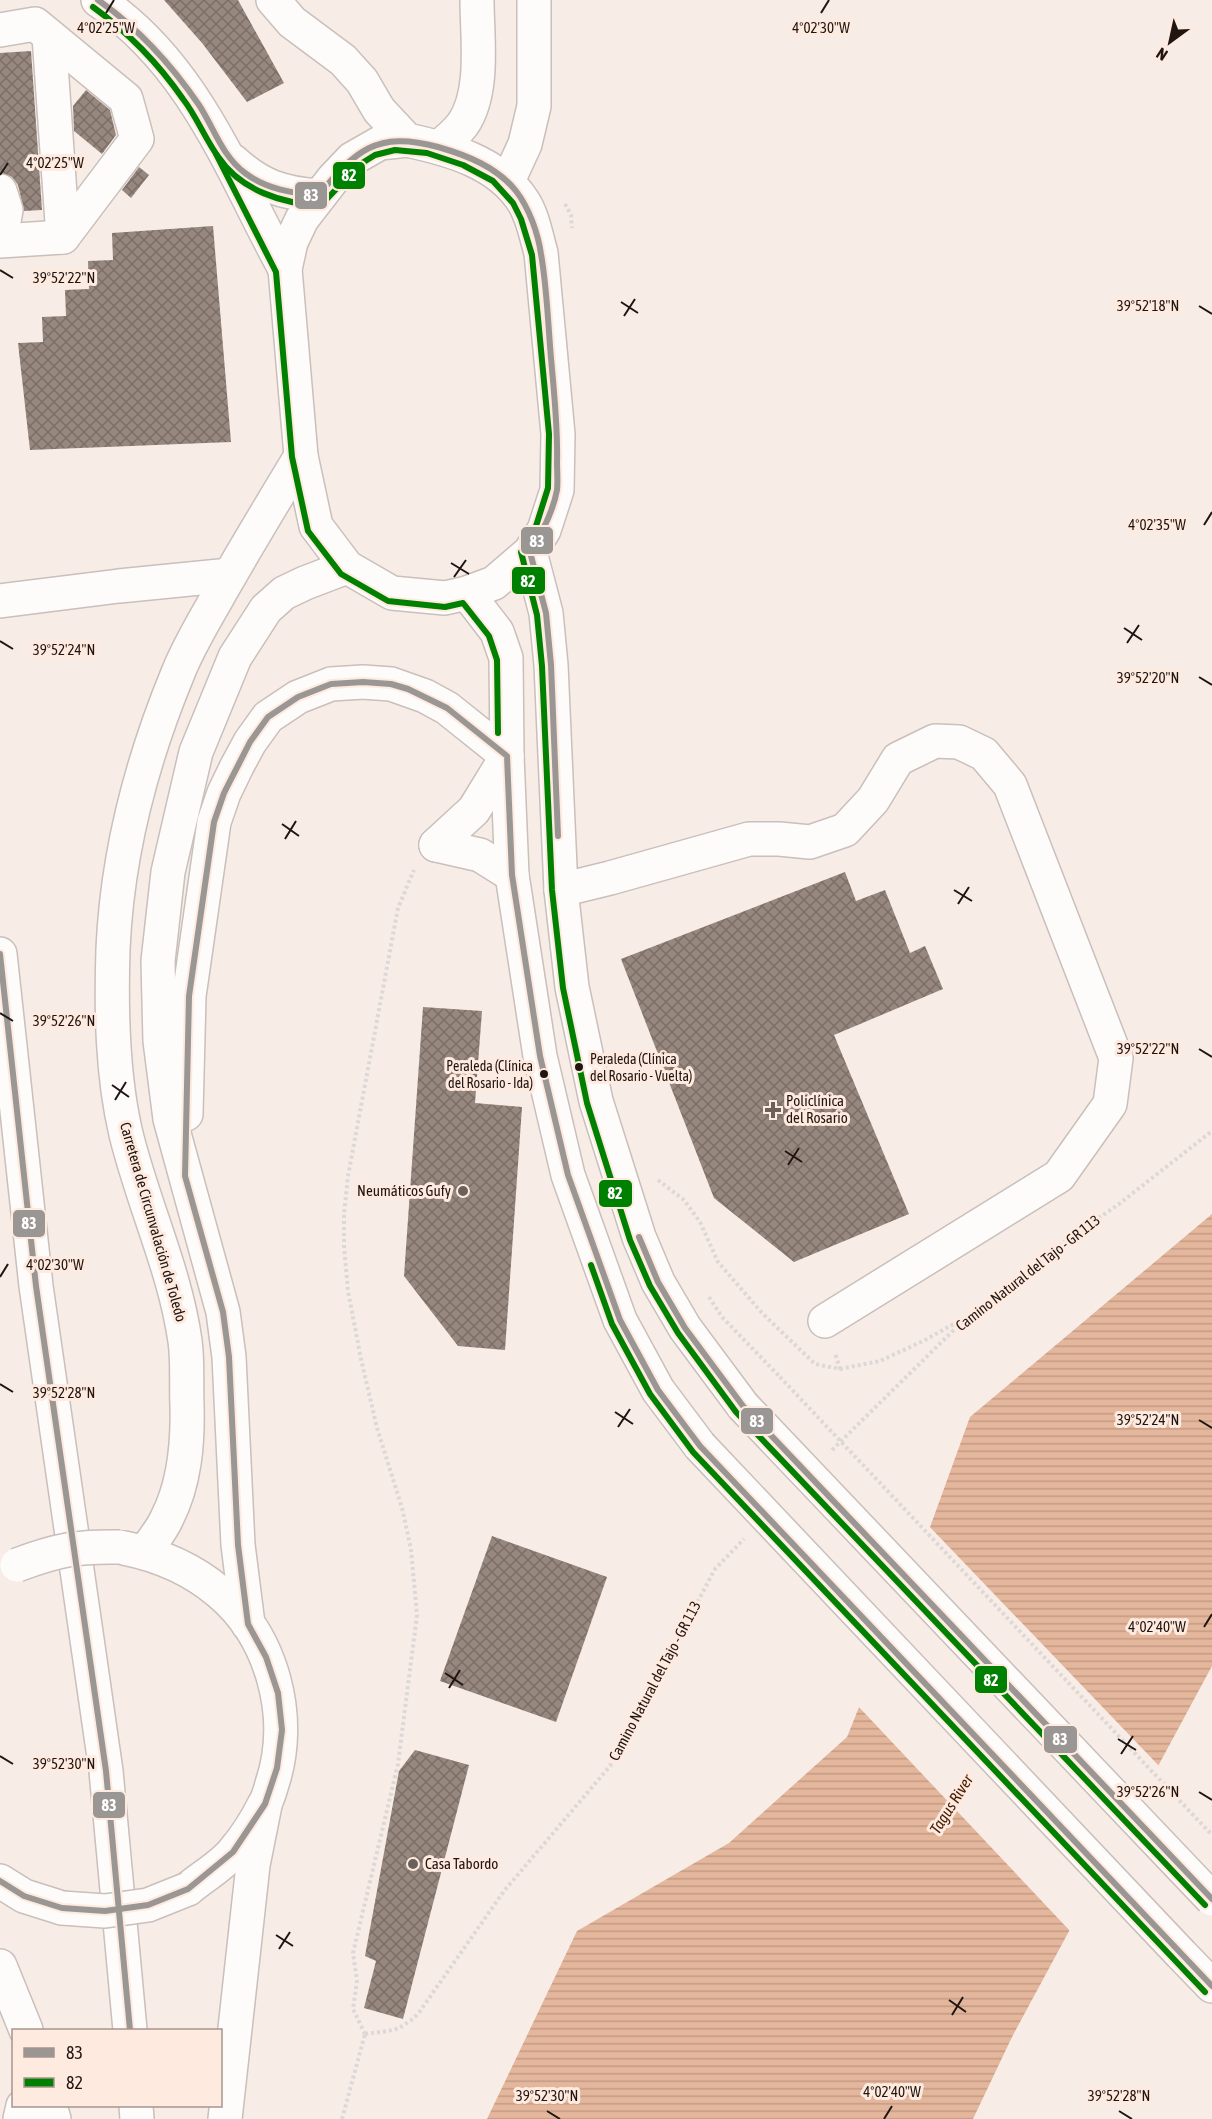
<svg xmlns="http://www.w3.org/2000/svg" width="1212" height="2119" viewBox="0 0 1212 2119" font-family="'Asap Condensed',sans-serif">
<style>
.water{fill:url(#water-rules)}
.pier{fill:#f8ece6}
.building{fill:url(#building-cross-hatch)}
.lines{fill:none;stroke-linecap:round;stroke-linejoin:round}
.minor-casing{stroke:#c9bfbb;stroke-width:36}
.major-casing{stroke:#c9bfbb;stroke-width:36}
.highway-casing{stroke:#c9bfbb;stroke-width:36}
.path{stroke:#dcd8d6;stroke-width:4;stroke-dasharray:3 3;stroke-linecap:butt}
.minor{stroke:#fefcfb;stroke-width:33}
.major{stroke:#fefcfb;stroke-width:33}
.highway{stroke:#fefcfb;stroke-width:33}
.major-bridge-casing{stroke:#c9bfbb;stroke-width:36;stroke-linecap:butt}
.highway-bridge-casing{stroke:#c9bfbb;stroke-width:36;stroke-linecap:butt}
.path-bridge{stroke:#dcd8d6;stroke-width:4;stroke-dasharray:3 3;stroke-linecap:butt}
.major-bridge{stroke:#fefcfb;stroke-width:33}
.highway-bridge{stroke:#fefcfb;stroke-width:33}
.bus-1-casing{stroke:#ffeadf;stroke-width:10}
.bus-2-casing{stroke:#ffeadf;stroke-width:10}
.bus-1{stroke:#9a9694;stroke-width:6}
.bus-2{stroke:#008001;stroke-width:6}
.ticks{fill:none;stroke:#1f1611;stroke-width:2}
.bus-dot{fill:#1f1611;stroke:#ffeadf;stroke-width:2}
.poi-dot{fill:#6b615c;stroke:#ffeadf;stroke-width:2}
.labels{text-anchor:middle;stroke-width:6;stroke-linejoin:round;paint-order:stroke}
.bus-label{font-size:14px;fill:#1f1611;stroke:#ffeadf;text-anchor:start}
.poi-label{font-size:15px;fill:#1f1611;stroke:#ffeadf;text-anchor:start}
.street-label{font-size:15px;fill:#1f1611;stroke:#ffeadf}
.water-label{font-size:16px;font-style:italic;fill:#451e05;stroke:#ffeadf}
.ticks-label{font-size:15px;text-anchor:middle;fill:#1f1611;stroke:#ffeadf;stroke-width:6;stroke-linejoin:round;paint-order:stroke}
.line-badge{stroke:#ffeadf;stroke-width:2}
.badge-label{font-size:16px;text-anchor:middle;font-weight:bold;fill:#fff}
</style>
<defs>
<pattern id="water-rules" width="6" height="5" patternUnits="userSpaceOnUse" patternTransform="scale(1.5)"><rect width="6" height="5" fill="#e4b69c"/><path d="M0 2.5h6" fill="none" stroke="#c39c85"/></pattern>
<pattern id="building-cross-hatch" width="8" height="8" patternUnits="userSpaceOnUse" patternTransform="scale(1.5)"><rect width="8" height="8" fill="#97887f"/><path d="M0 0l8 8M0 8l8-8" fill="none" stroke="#7b6e67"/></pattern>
</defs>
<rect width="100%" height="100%" fill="#f8ece6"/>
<!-- water -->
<polygon class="water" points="1212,1214 1212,1666 1012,2037 973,2119 487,2119 577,1931 729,1843 847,1737 917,1563 970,1417"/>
<!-- pier -->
<polygon class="pier" points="927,1524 1161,1768 1071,1932 857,1705"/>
<!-- building -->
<g class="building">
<polygon points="164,0 238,0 284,83 247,102 202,43"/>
<polygon points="31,51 42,210 24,211 18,185 12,177 0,173 0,53"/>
<polygon points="86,90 110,110 116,135 102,154 74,131 73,106"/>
<polygon points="139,167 149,175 131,198 122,190"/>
<polygon points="213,226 231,442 30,450 18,343 43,342 42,317 66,316 65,290 89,289 88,261 113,260 112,233"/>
<polygon points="845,872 856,901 885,890 910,953 925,946 943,989 834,1035 909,1214 794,1262 714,1198 621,959"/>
<polygon points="423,1007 482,1011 475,1103 522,1107 505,1350 458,1346 404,1276"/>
<polygon points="492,1536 607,1577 556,1722 440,1681"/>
<polygon points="415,1750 469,1765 403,2019 364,2008 376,1961 365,1956 399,1771"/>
</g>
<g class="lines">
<defs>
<g id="minor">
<polyline points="273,0 292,22 343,60 362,81 379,110 407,140"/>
<polyline points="0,30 35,24 126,99 137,139 63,237 0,241"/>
<polyline points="49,36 63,237"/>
<path d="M439,147C448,140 456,133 463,124C485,92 477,38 477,0"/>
<polyline points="508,181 525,144 534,106 534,0"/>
<polyline points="0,191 6,210 3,227 0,230"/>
<polyline points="0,601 119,586 230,575"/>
<polyline points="436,845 474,810 507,756"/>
<polyline points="436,845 480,855 512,875"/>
<polyline points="561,890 610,878 749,839 779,839 810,842 845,830 873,800 898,759 935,741 959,742 984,754 1010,785 1116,1058 1110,1104 1059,1176 825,1321"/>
<polyline points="20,2119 23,2106"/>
</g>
<g id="major">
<path d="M98,0C194,64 232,172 285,269"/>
<path d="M407,140C449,149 498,162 523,201C533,216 536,236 541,253L558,434L557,490L544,530L530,552L494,583L467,593L445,598L392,593L347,567L316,526L301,456L285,269L291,242L302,219L333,179L352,159L380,143Z"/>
<path d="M233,161C260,186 282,193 318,196"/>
<polyline points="530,552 546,613 551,665 561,890 572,987 596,1101 639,1237 658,1282 685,1328 743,1406"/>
<polyline points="467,593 497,632 506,658 507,756 512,875 540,1056 568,1175 620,1320 658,1390 700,1446"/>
<polyline points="0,954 36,1286 106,1771 130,2030"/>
<polyline points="1181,1954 1212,1986"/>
<polyline points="0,1966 26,2030"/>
<polyline points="50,2106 54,2119"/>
<polyline points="136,2106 137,2119"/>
<polyline points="225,2119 253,1865 265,1805"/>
</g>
<g id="highway">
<polyline points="186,1114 189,996 214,822 224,793 237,766 250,742 268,717 298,697 331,684 363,682 391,684 425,696 447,708 507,756"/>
<path d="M124,1548C159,1555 192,1569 219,1592C273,1637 294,1718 272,1784C270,1791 268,1799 264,1805C256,1821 245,1838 234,1851C222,1866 202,1877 188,1889"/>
<path d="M145,1552C152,1541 162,1530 167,1518C185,1483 188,1443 187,1405C186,1384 188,1362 185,1341C175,1270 143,1204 126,1134C112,1075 111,1010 113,949C117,856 142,760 178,673C189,645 206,618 221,591C247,545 274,501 301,456"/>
<polyline points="248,1624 238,1545 229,1357 223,1312 170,1119 160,1041 158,961 168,872 196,752 235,657 266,609 284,593 305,583 347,567"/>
<polyline points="0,1881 24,1896 62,1908"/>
</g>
</defs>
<!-- minor casing -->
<use href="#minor" class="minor-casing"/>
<!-- major casing -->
<use href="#major" class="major-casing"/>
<!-- highway casing -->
<use href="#highway" class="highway-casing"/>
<!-- path -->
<g class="path">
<polyline points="565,204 571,215 572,228"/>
<polyline points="658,1180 684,1200 700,1222 718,1262 762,1313 815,1364 840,1369 835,1353"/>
<polyline points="709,1297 722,1317 780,1377"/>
<polyline points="840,1369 880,1361 923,1341 961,1320"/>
<polyline points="832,1450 967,1317 1054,1249 1119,1204 1212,1131"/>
<path d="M365,2034C392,2030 397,2033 418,2014L504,1891L610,1766L715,1569L744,1539"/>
<polyline points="365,2034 353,2009 357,1981 353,1953 398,1764 417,1615 411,1549 402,1508 377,1428 361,1359 348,1291 344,1246 344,1215 348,1176 398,908 414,870"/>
<polyline points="342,2119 365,2034"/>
</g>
<!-- minor -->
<use href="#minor" class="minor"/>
<!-- major -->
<use href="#major" class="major"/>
<!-- highway -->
<use href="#highway" class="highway"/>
<defs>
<g id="major-bridge">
<polyline points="743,1406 1212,1899"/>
<polyline points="700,1446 1181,1954"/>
</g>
<g id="highway-bridge">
<path d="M17,1565C57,1550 77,1546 120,1547"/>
<polyline points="62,1908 105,1911 148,1905 188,1889"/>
</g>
</defs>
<!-- major-bridge casing -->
<use href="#major-bridge" class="major-bridge-casing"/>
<!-- highway-bridge casing -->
<use href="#highway-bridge" class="highway-bridge-casing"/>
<!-- path-bridge -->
<polyline class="path-bridge" points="780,1377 1212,1835"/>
<!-- major-bridge -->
<use href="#major-bridge" class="major-bridge"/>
<!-- highway-bridge -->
<use href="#highway-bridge" class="highway-bridge"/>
<defs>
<g id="bus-1">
<path d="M98,0C138,28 171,64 199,105C214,128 222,156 245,173C266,189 292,193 318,196C355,151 376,130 438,147C466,155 497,167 516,191C529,208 538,233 541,254C547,288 548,324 551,358C554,393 558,427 557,462C557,471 558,481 557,490C553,512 542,533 530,552L546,613L551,665L558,836"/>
<polyline points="0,954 36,1286 106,1771 130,2030"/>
<polyline points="639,1237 658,1282 685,1328 743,1406 1212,1899"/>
<polyline points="0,1881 24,1896 62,1908 105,1911 148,1905 188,1889 233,1852 265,1804 277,1768 282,1730 278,1693 266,1657 248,1624 238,1545 229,1357 223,1312 185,1176 189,996 214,822 224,793 250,742 268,717 298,697 331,684 363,682 391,684 408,689 447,708 507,756 512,875 540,1056 568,1175 620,1320 658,1390 700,1446 1212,1986"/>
</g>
<g id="bus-2">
<path d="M93,7C129,33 158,63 183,99C197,117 205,139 219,158C241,190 282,204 320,205L324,202L359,165L375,155L395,150L427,153L463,165L493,181L513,203L521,219L532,255L549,434L548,488L536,526L521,552L537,615L542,666L552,890L563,988L587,1103L630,1240L650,1286L678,1333L736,1412L1205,1905"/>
<polyline points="216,154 276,272 292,457 308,531 341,574 388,601 445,607 463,603 489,636 497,660 498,733"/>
<polyline points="591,1265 612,1324 650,1394 693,1452 1205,1992"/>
</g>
</defs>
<!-- bus-1 casing -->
<use href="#bus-1" class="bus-1-casing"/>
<!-- bus-2 casing -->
<use href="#bus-2" class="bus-2-casing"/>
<!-- bus-1 -->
<use href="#bus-1" class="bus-1"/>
<!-- bus-2 -->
<use href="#bus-2" class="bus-2"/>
</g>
<!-- ticks -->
<path class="ticks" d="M106,13L114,0M821,13L829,0M0,175L8,163M0,270L13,278M621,302L638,313M1199,306L1212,314M624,316L635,299M1204,525L1212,512M451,563L469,574M454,577L466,560M1124,628L1142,640M0,641L13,649M1127,643L1139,625M1199,677L1212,685M282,824L299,836M285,839L296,821M954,890L972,901M958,904L969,887M0,1013L13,1021M1199,1049L1212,1057M112,1085L129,1097M115,1100L126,1082M785,1151L802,1162M788,1165L799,1148M0,1277L8,1264M0,1384L13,1392M615,1412L633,1424M1199,1420L1212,1428M618,1427L630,1409M1204,1627L1212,1614M445,1673L463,1685M449,1688L460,1670M1118,1739L1136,1750M1121,1754L1133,1736M0,1756L13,1764M1199,1792L1212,1800M276,1935L293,1946M279,1949L290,1932M949,2000L966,2012M952,2015L963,1997M547,2111L560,2119M1119,2111L1132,2119M884,2119L892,2106"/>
<!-- markers -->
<g class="bus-dot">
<circle cx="579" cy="1067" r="5"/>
<circle cx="544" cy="1074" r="5"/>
</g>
<g class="poi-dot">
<path d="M770 1101h6v6h6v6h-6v6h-6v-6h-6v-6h6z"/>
<circle cx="463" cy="1191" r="6"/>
<circle cx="413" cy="1864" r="6"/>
</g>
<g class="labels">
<!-- bus labels -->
<g class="bus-label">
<text x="590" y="1064">Peraleda (Clínica<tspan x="590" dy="17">del Rosario - Vuelta)</tspan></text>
<text x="533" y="1071" text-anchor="end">Peraleda (Clínica<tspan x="533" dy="17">del Rosario - Ida)</tspan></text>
</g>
<!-- poi labels -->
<g class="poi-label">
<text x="786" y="1106">Policlínica<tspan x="786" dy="17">del Rosario</tspan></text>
<text x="451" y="1196" text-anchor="end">Neumáticos Gufy</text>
<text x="425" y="1869">Casa Tabordo</text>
</g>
<!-- street labels -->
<g class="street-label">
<text transform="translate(153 1222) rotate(74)" y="5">Carretera de Circunvalación de Toledo</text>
<text transform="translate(1028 1273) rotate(-38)" y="5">Camino Natural del Tajo - GR 113</text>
<text transform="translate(655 1681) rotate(-62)" y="5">Camino Natural del Tajo - GR 113</text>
</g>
<!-- water labels -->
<g class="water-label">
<text transform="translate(951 1804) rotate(-58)" y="6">Tagus River</text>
</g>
</g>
<g class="ticks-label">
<text x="106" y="33">4°02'25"W</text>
<text x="821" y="33">4°02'30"W</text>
<text x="55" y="168">4°02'25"W</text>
<text x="64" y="283">39°52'22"N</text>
<text x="1148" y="311">39°52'18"N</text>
<text x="1157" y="530">4°02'35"W</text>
<text x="64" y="655">39°52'24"N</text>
<text x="1148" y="683">39°52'20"N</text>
<text x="64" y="1026">39°52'26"N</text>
<text x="1148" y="1054">39°52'22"N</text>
<text x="55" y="1270">4°02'30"W</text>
<text x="64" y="1398">39°52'28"N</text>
<text x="1148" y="1425">39°52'24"N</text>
<text x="1157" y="1632">4°02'40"W</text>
<text x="64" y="1769">39°52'30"N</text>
<text x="1148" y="1797">39°52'26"N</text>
<text x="892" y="2097">4°02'40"W</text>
<text x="547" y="2101">39°52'30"N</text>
<text x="1119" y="2101">39°52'28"N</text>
</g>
<g class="line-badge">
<rect x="332" y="161" width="34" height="29" rx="6" fill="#008001"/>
<rect x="294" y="181" width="34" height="29" rx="6" fill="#9a9694"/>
<rect x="520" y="526" width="34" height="29" rx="6" fill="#9a9694"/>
<rect x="511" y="566" width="35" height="29" rx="6" fill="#008001"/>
<rect x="598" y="1179" width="35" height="29" rx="6" fill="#008001"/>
<rect x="12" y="1209" width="34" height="29" rx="6" fill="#9a9694"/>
<rect x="740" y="1407" width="34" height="28" rx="6" fill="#9a9694"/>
<rect x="974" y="1665" width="34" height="29" rx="6" fill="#008001"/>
<rect x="1043" y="1725" width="35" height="29" rx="6" fill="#9a9694"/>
<rect x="92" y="1791" width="34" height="28" rx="6" fill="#9a9694"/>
</g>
<g class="badge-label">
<text x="349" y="181">82</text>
<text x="311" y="201">83</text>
<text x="537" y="547">83</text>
<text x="528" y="587">82</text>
<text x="615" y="1199">82</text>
<text x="29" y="1229">83</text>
<text x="757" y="1427">83</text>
<text x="991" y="1686">82</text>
<text x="1060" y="1745">83</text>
<text x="109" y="1811">83</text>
</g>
<!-- legend -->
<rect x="12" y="2029" width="210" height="78" fill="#ffeadf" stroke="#a5958d" stroke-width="1.5"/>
<rect x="24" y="2048" width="30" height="9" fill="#9a9694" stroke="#a5958d" stroke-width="1.5"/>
<text x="66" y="2059" font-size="18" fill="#1f1611">83</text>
<rect x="24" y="2078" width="30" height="9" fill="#008001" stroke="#a5958d" stroke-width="1.5"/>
<text x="66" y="2089" font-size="18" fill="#1f1611">82</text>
<!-- north arrow -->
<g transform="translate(1170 42) rotate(213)" stroke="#ffeadf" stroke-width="4.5" paint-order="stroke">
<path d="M0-4.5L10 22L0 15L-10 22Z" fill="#1f1611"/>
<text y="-9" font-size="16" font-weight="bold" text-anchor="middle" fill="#1f1611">N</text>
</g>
</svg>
